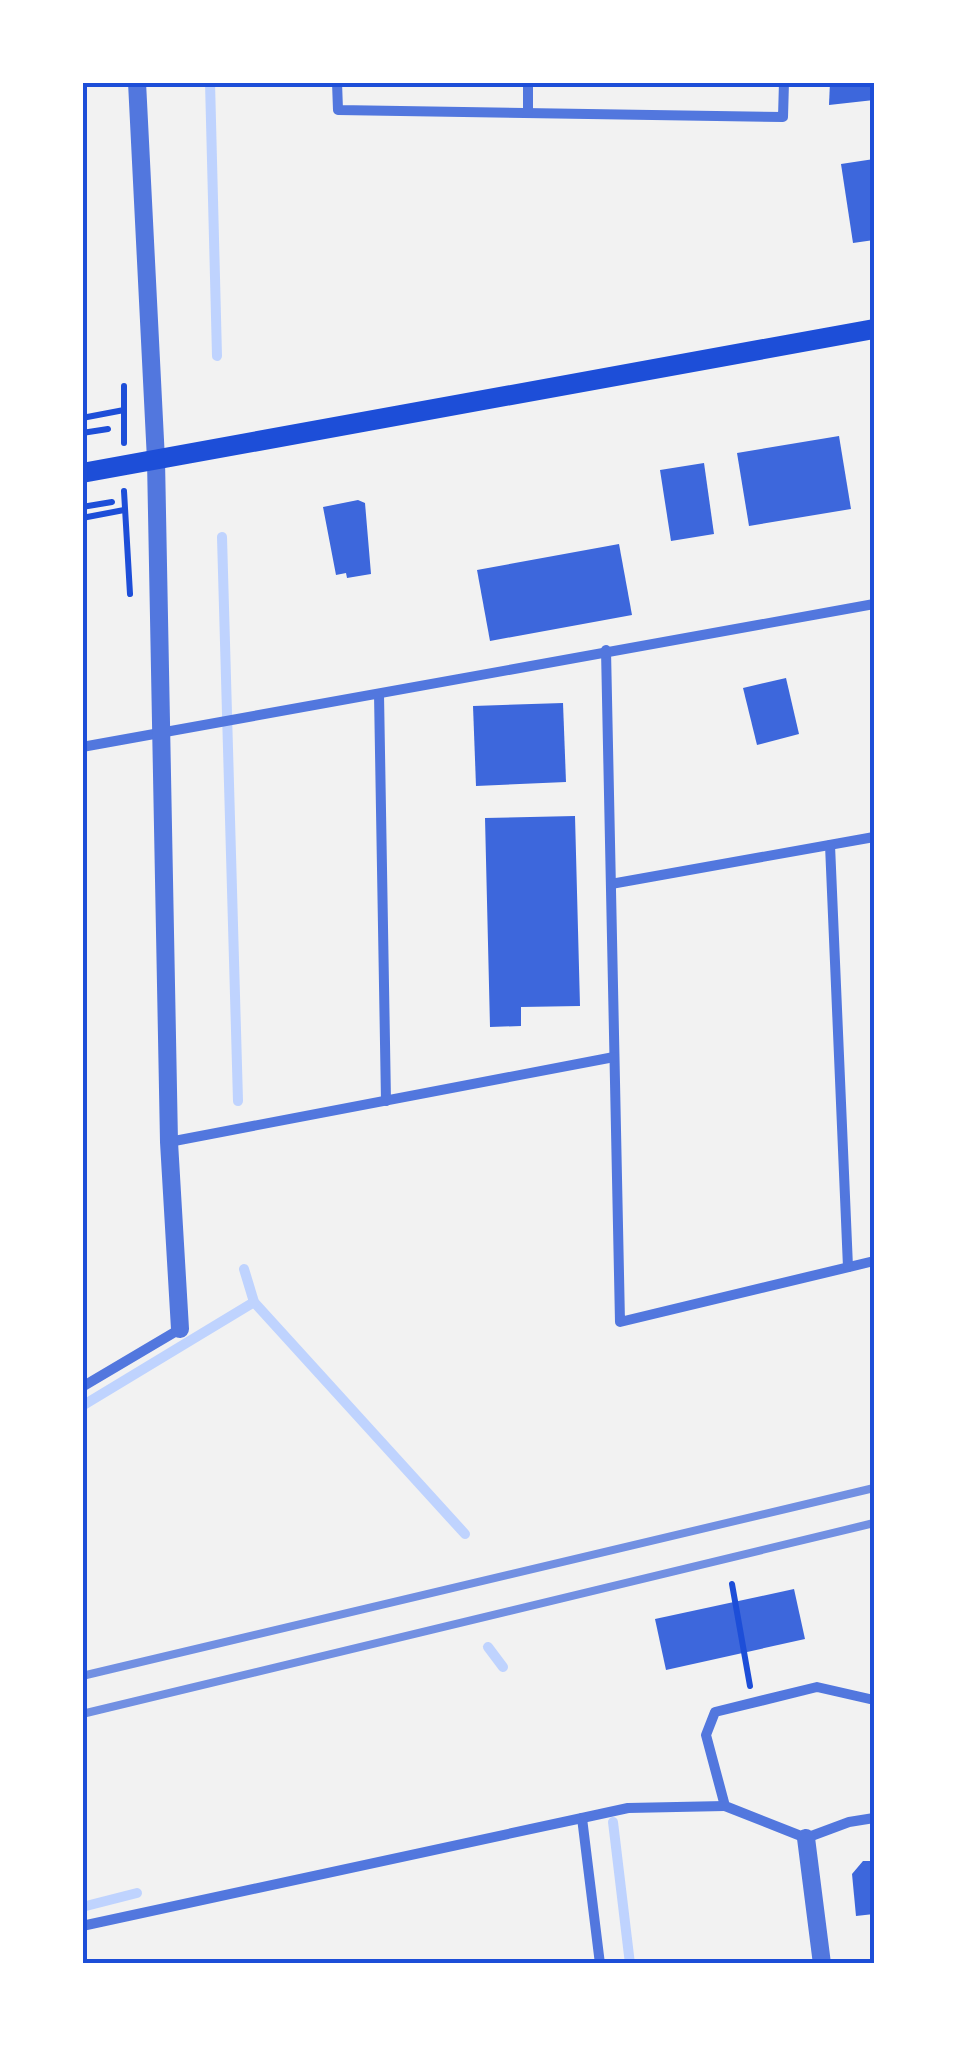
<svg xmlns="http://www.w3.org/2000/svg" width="957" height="2046" viewBox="0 0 957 2046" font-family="Helvetica,sans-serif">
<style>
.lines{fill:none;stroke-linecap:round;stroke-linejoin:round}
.stream{stroke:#bfd3fe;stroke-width:10}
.building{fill:#3d67dc}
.path{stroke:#1d4ed8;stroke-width:6}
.minor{stroke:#5277de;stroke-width:10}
.tertiary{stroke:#5277de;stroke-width:18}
.secondary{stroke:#1d4ed8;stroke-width:20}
.rail{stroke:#7290e2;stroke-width:8}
.neatline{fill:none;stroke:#1d4ed8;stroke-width:4}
</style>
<rect width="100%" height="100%" fill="#f2f2f2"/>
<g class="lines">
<!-- stream -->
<g class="stream">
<polyline points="210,82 217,356"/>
<polyline points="222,537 238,1101"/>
<polyline points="244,1269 254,1302 465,1534"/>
<polyline points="82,1406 254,1302"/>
<polyline points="488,1647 503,1667"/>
<polyline points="613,1822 630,1964"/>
<polyline points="82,1907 137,1893"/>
</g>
</g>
<!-- building -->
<g class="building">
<polygon points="830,82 874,82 874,100 829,105"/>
<polygon points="874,159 874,240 853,243 841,164"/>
<polygon points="839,436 851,509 749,526 737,453"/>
<polygon points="704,463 714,534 671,541 660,470"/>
<polygon points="358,500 365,503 371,574 347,578 346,573 336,575 323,507"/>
<polygon points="619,544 632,615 490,641 477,570"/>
<polygon points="786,678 799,734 757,745 743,688"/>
<polygon points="563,703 566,782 476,786 473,706"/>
<polygon points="575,816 580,1006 521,1007 521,1026 490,1027 485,818"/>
<polygon points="794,1589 805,1639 666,1670 655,1619"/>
<polygon points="863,1861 874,1861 874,1914 856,1916 852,1874"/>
</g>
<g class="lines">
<!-- path -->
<g class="path">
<polyline points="82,418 124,410"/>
<polyline points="82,433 108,429"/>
<polyline points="124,443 124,386"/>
<polyline points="124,491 130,594"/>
<polyline points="82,507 112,502"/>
<polyline points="82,518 124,510"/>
<polyline points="732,1584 750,1686"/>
</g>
<!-- minor -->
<g class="minor">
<polyline points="337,82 338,110 783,117 784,82"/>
<polyline points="528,111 528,82"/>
<polyline points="606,650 620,1322 874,1261"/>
<polyline points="379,694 386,1101"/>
<polyline points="82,747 874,604"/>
<polyline points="830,845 848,1267"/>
<polyline points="611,884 874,837"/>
<polyline points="169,1142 614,1057"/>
<polyline points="82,1387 180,1329"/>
<polyline points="874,1700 817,1687 715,1712 706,1735 725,1806 806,1838 849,1822 874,1818"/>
<polyline points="582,1818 628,1808 725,1806"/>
<polyline points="82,1926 582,1818 600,1964"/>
</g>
<!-- tertiary -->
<g class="tertiary">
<polyline points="137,82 156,460 169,1142 180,1329"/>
<polyline points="806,1838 822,1964"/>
</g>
<!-- secondary -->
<polyline class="secondary" points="82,473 874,329"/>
<!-- rail -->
<g class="rail">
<polyline points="82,1676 874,1488"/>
<polyline points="82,1714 874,1523"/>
</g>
</g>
<!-- border -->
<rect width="957" height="2046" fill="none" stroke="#ffffff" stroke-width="170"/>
<rect x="85" y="85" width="787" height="1876" class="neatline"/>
</svg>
